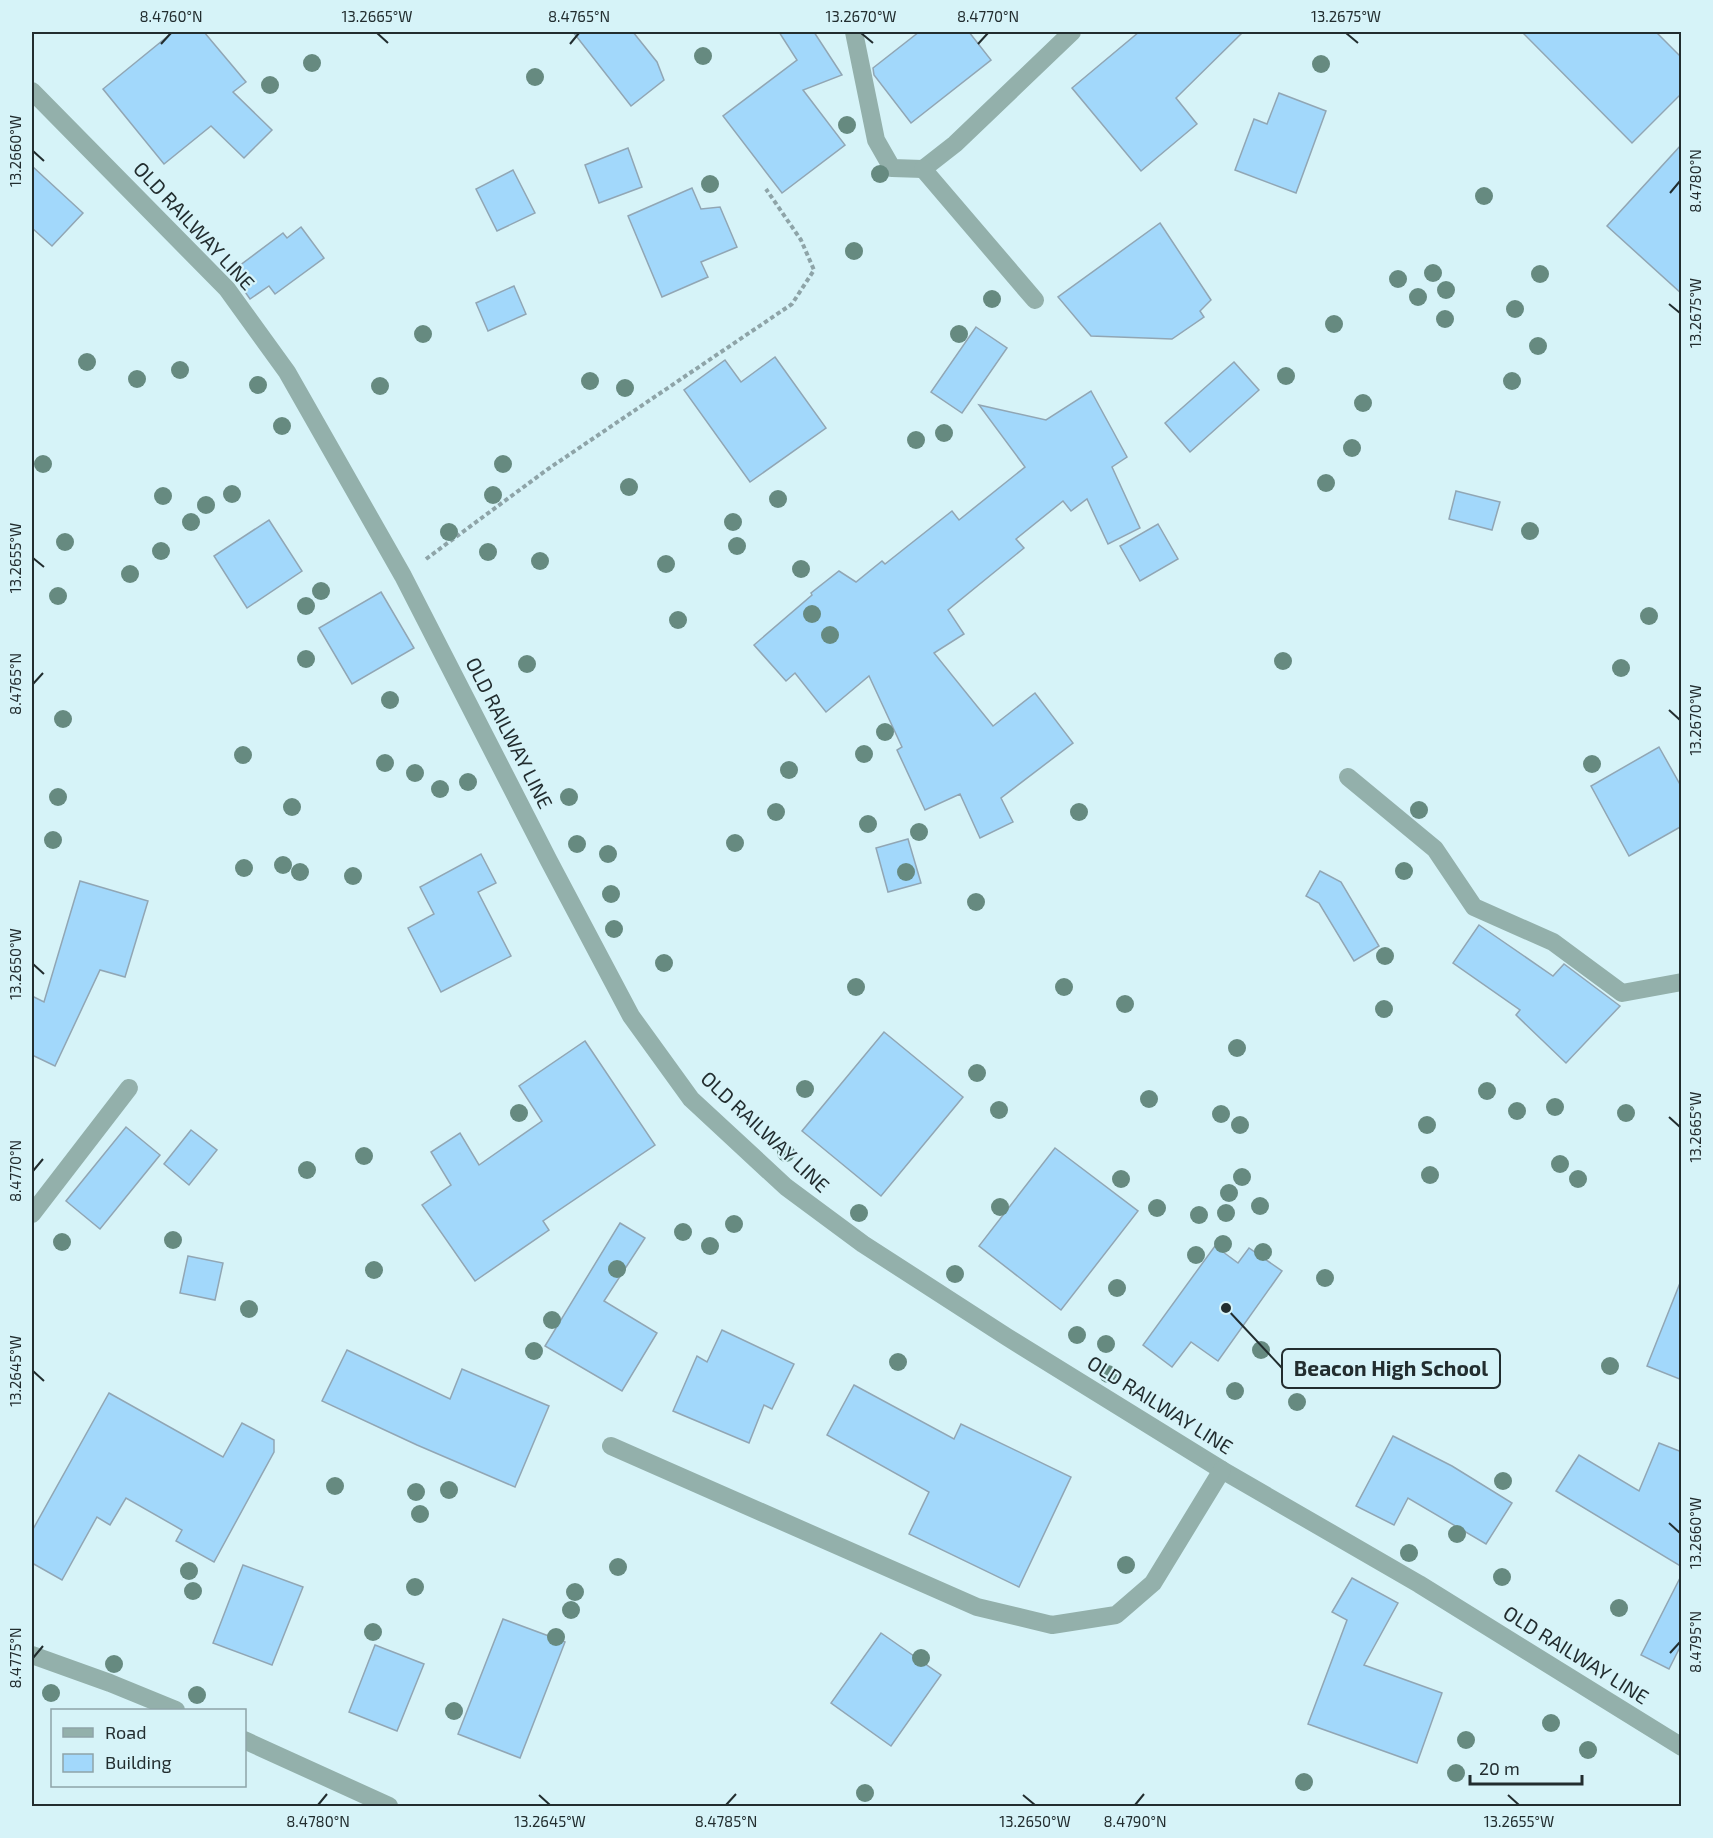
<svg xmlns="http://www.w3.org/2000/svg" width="1713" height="1838" viewBox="0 0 1713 1838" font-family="'Exo 2',sans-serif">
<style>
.building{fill:#a2d8fb;stroke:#91a6b4;stroke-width:1.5}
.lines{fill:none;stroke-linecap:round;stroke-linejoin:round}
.path{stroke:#8ea4a8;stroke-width:4;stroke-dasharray:4.5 3;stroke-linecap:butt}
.street{stroke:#93b0ab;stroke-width:18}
.tree{fill:#668a80}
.ticks{fill:none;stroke:#222d2f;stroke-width:2}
.labels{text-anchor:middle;stroke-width:4.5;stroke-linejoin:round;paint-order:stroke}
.street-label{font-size:20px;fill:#222d2f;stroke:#d6f3f8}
.leader{fill:none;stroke:#222d2f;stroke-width:2}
.callout-dot{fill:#222d2f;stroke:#d6f3f8;stroke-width:2}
.callout{fill:#d6f3f8;stroke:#222d2f;stroke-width:2}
.callout-label{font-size:21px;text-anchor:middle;font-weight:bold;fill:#222d2f}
.neatline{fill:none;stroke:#222d2f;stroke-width:2}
.ticks-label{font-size:15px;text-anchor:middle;fill:#222d2f}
</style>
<rect width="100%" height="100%" fill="#d6f3f8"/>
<!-- building -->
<g class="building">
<polygon points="173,32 204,32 246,82 233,92 272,130 244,158 211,126 164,164 103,89"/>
<polygon points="573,32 633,32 657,62 664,80 631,106"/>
<polygon points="779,32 814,32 842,75 803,90 845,145 782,193 723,116 797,60"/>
<polygon points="919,32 969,32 991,60 911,123 874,75 873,68"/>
<polygon points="1139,32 1243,32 1176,98 1197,124 1141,171 1072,88"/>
<polygon points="1522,32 1656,32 1682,58 1682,93 1632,143"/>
<polygon points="1279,93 1326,111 1296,193 1235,170 1254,119 1267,124"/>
<polygon points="1682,144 1682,294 1607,226"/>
<polygon points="628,148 642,187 599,203 585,165"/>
<polygon points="32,166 83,213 52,246 32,228"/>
<polygon points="513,170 535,213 497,231 476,189"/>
<polygon points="692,188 701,209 720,207 737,247 701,262 708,277 662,297 628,216"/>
<polygon points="1160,223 1211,300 1200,311 1204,317 1172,339 1091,336 1058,297"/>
<polygon points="301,227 324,258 275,294 269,286 250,299 231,272 283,233 287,238"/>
<polygon points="514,286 526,314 488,331 476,303"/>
<polygon points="976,327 1007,348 962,413 931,392"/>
<polygon points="775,357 826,428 750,482 684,390 725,360 741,382"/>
<polygon points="1234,362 1259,390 1190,452 1165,423"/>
<polygon points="1091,391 1127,457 1112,467 1140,528 1108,544 1087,499 1071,511 1063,501 1016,539 1024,548 948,610 964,634 934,653 993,726 1035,693 1073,743 1001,798 1013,822 980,838 960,794 925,810 897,750 902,747 869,676 826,712 795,673 786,681 754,645 812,595 811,593 839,571 856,582 882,561 885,564 952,511 959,520 1025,467 979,405 1046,420"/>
<polygon points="1456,491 1500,502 1492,530 1449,519"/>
<polygon points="269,520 302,571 247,608 214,556"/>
<polygon points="1158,524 1178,559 1140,581 1120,546"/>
<polygon points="381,592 414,648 352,684 319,628"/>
<polygon points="1659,747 1682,788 1682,826 1629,856 1591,786"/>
<polygon points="908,839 921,883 888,892 876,848"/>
<polygon points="481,854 496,883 478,892 511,956 441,992 408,928 434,914 420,887"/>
<polygon points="1320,871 1341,882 1379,946 1354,961 1319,903 1306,896"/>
<polygon points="80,881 148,901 125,977 100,970 55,1066 32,1055 32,996 44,1002"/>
<polygon points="1479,925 1553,976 1564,964 1620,1006 1566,1063 1516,1015 1520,1010 1453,963"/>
<polygon points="884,1032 963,1097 881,1196 802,1131"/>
<polygon points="585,1041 655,1145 543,1221 549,1230 475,1281 422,1205 451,1185 431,1152 460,1133 479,1165 542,1121 519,1086"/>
<polygon points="126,1127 160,1155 100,1229 66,1201"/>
<polygon points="191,1130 217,1150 189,1185 164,1164"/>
<polygon points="1055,1148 1138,1211 1061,1310 979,1246"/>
<polygon points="620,1223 645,1238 604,1301 657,1333 622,1391 545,1346"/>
<polygon points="1215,1246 1238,1263 1249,1248 1282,1271 1218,1361 1191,1342 1172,1367 1143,1345"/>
<polygon points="188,1256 223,1263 215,1300 180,1293"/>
<polygon points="1680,1283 1682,1283 1682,1380 1647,1366"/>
<polygon points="722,1330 794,1364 772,1409 764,1405 749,1443 673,1411 697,1356 707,1362"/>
<polygon points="347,1350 450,1399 462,1369 549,1406 515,1487 417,1445 322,1401"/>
<polygon points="854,1385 954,1439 961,1424 1071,1477 1019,1587 909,1534 929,1492 827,1435"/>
<polygon points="109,1393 223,1457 242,1423 274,1440 274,1452 214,1562 176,1541 182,1530 126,1498 110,1525 97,1517 62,1580 32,1563 32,1531"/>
<polygon points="1393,1436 1452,1466 1512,1503 1486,1544 1408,1498 1394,1525 1356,1506"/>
<polygon points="1659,1443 1682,1452 1682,1567 1556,1491 1579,1455 1639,1491"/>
<polygon points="243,1565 303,1587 272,1665 213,1643"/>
<polygon points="1682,1574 1682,1643 1669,1669 1641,1655"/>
<polygon points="1352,1578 1398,1603 1364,1665 1442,1693 1417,1763 1308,1724 1347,1620 1332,1612"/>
<polygon points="503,1619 565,1642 520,1758 458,1734"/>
<polygon points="881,1633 941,1675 891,1746 831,1703"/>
<polygon points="375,1645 424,1664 397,1731 349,1712"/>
</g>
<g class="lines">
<!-- path -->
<polyline class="path" points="426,559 548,469 792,304 814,270 801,240 766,189"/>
<!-- street -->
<g class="street">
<polyline points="854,32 876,140 892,168 923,169 955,144 1072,32"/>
<polyline points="32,91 227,289 287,372 403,576 549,861 631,1016 691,1099 786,1187 863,1244 1007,1337 1222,1470 1419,1584 1682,1747"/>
<polyline points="923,169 1035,300"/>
<polyline points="1348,777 1435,849 1474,907 1553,942 1622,993 1682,982"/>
<polyline points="32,1214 129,1088"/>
<polyline points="611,1446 977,1607 1052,1625 1116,1615 1153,1583 1222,1470"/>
<polyline points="32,1655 110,1683 176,1710"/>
<polyline points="244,1740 389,1806"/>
</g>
</g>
<!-- trees -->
<g class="tree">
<circle cx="703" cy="56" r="9"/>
<circle cx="312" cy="63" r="9"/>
<circle cx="1321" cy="64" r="9"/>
<circle cx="535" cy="77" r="9"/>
<circle cx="270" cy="85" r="9"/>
<circle cx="847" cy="125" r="9"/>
<circle cx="880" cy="174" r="9"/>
<circle cx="710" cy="184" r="9"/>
<circle cx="1484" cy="196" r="9"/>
<circle cx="854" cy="251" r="9"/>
<circle cx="1433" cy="273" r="9"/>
<circle cx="1540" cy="274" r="9"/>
<circle cx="1398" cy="279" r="9"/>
<circle cx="1446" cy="290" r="9"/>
<circle cx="1418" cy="297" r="9"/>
<circle cx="992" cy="299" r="9"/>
<circle cx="1515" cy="309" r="9"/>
<circle cx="1445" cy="319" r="9"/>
<circle cx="1334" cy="324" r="9"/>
<circle cx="423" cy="334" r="9"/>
<circle cx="959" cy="334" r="9"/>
<circle cx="1538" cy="346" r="9"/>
<circle cx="87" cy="362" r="9"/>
<circle cx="180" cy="370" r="9"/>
<circle cx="1286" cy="376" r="9"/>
<circle cx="137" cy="379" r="9"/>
<circle cx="590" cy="381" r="9"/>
<circle cx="1512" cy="381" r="9"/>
<circle cx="258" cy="385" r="9"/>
<circle cx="380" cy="386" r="9"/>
<circle cx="625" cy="388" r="9"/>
<circle cx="1363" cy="403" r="9"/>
<circle cx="282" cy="426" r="9"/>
<circle cx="944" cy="433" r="9"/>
<circle cx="916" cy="440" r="9"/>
<circle cx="1352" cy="448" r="9"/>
<circle cx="43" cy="464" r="9"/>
<circle cx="503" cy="464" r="9"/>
<circle cx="1326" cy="483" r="9"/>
<circle cx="629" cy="487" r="9"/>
<circle cx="232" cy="494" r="9"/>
<circle cx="493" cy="495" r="9"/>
<circle cx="163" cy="496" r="9"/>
<circle cx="778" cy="499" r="9"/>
<circle cx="206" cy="505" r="9"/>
<circle cx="191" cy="522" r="9"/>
<circle cx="733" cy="522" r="9"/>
<circle cx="1530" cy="531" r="9"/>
<circle cx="449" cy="532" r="9"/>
<circle cx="65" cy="542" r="9"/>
<circle cx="737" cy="546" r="9"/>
<circle cx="161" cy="551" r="9"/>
<circle cx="488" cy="552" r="9"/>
<circle cx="540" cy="561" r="9"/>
<circle cx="666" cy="564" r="9"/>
<circle cx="801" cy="569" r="9"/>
<circle cx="130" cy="574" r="9"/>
<circle cx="321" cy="591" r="9"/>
<circle cx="58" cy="596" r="9"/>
<circle cx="306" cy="606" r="9"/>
<circle cx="812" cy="614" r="9"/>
<circle cx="1649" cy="616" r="9"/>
<circle cx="678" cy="620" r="9"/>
<circle cx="830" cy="635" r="9"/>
<circle cx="306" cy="659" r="9"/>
<circle cx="1283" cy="661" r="9"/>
<circle cx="527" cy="664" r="9"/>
<circle cx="1621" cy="668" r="9"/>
<circle cx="390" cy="700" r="9"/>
<circle cx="63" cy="719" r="9"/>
<circle cx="885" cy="732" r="9"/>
<circle cx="864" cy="754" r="9"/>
<circle cx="243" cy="755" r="9"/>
<circle cx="385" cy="763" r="9"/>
<circle cx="1592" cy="764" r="9"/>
<circle cx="789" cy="770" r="9"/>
<circle cx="415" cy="773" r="9"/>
<circle cx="468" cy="782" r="9"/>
<circle cx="440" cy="789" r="9"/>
<circle cx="58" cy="797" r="9"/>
<circle cx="569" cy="797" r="9"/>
<circle cx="292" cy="807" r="9"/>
<circle cx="1419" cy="810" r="9"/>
<circle cx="776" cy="812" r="9"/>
<circle cx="1079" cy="812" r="9"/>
<circle cx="868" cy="824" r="9"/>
<circle cx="919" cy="832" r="9"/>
<circle cx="53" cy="840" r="9"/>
<circle cx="735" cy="843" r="9"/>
<circle cx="577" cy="844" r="9"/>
<circle cx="608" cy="854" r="9"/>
<circle cx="283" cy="865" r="9"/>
<circle cx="244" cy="868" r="9"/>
<circle cx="1404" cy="871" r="9"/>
<circle cx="300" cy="872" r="9"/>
<circle cx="906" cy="872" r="9"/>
<circle cx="353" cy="876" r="9"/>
<circle cx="611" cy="894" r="9"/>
<circle cx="976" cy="902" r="9"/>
<circle cx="614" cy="929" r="9"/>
<circle cx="1385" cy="956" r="9"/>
<circle cx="664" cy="963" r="9"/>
<circle cx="856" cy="987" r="9"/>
<circle cx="1064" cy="987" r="9"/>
<circle cx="1125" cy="1004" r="9"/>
<circle cx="1384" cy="1009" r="9"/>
<circle cx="1237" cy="1048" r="9"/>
<circle cx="977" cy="1073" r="9"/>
<circle cx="805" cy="1089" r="9"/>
<circle cx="1487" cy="1091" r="9"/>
<circle cx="1149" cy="1099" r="9"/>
<circle cx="1555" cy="1107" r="9"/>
<circle cx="999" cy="1110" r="9"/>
<circle cx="1517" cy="1111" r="9"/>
<circle cx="519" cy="1113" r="9"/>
<circle cx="1626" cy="1113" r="9"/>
<circle cx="1221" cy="1114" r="9"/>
<circle cx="1240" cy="1125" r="9"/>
<circle cx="1427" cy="1125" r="9"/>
<circle cx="786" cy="1153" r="9"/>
<circle cx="364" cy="1156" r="9"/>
<circle cx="1560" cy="1164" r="9"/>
<circle cx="307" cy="1170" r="9"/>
<circle cx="1430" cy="1175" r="9"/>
<circle cx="1242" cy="1177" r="9"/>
<circle cx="1121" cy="1179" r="9"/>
<circle cx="1578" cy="1179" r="9"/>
<circle cx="1229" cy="1193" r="9"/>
<circle cx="1260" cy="1206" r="9"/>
<circle cx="1000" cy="1207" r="9"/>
<circle cx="1157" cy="1208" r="9"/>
<circle cx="859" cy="1213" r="9"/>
<circle cx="1226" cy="1213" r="9"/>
<circle cx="1199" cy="1215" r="9"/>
<circle cx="734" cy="1224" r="9"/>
<circle cx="683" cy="1232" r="9"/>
<circle cx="173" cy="1240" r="9"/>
<circle cx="62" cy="1242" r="9"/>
<circle cx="1223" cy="1244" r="9"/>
<circle cx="710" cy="1246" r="9"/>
<circle cx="1263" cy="1252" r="9"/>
<circle cx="1196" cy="1255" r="9"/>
<circle cx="617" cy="1269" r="9"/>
<circle cx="374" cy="1270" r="9"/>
<circle cx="955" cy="1274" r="9"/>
<circle cx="1325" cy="1278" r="9"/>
<circle cx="1117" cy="1288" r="9"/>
<circle cx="249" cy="1309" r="9"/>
<circle cx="552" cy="1320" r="9"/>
<circle cx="1077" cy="1335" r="9"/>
<circle cx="1106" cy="1344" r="9"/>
<circle cx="1261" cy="1350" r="9"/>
<circle cx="534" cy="1351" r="9"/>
<circle cx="898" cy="1362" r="9"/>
<circle cx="1610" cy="1366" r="9"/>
<circle cx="1108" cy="1374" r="9"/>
<circle cx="1235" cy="1391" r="9"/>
<circle cx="1297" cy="1402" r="9"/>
<circle cx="1503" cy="1481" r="9"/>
<circle cx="335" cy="1486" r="9"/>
<circle cx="449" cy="1490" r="9"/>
<circle cx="416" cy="1492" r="9"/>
<circle cx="420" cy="1514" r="9"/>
<circle cx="1457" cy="1534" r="9"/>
<circle cx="1409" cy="1553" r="9"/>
<circle cx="1126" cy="1565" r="9"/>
<circle cx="618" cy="1567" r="9"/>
<circle cx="189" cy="1571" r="9"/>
<circle cx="1502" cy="1577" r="9"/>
<circle cx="415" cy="1587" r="9"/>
<circle cx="193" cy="1591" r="9"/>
<circle cx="575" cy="1592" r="9"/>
<circle cx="1619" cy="1608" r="9"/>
<circle cx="571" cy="1610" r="9"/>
<circle cx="373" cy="1632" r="9"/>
<circle cx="556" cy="1637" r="9"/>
<circle cx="921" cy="1658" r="9"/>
<circle cx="114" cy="1664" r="9"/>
<circle cx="51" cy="1693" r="9"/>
<circle cx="197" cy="1695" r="9"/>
<circle cx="454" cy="1711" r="9"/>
<circle cx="1551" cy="1723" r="9"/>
<circle cx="1466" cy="1740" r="9"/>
<circle cx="1588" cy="1750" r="9"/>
<circle cx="1456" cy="1773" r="9"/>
<circle cx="1304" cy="1782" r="9"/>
<circle cx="865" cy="1793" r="9"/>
</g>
<!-- ticks -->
<path class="ticks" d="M377,33L388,43M861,33L873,43M1346,33L1358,43M161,44L171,33M570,44L579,33M978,44L988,33M33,151L44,161M1670,193L1680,181M1669,304L1680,313M33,558L44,567M33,684L43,673M1669,710L1680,720M33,964L44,974M1669,1117L1680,1127M33,1171L43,1159M33,1371L44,1381M1669,1523L1680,1533M1670,1653L1680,1642M33,1658L43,1646M539,1795L550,1805M1023,1795L1035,1805M1508,1795L1519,1805M318,1805L327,1794M726,1805L736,1794M1135,1805L1144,1794"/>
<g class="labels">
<!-- street labels -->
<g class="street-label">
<text transform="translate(194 226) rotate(47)" y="7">OLD RAILWAY LINE</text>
<text transform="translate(509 733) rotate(63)" y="7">OLD RAILWAY LINE</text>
<text transform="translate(765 1132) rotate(43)" y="7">OLD RAILWAY LINE</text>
<text transform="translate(1160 1405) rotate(32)" y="7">OLD RAILWAY LINE</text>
<text transform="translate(1576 1655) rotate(32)" y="7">OLD RAILWAY LINE</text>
</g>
</g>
<!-- callouts -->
<path class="leader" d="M1226 1308L1282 1368"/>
<circle class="callout-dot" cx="1226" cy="1308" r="6"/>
<rect class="callout" x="1282" y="1349" width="218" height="39" rx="6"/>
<g class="callout-label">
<text x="1391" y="1376">Beacon High School</text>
</g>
<!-- border -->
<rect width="1713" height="1838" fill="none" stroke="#d6f3f8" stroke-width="66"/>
<!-- legend -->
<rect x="51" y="1709" width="195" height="78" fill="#d6f3f8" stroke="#8ea4a8" stroke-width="1.5"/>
<rect x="63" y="1728" width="30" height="9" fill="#93b0ab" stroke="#8ea4a8" stroke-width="1.5"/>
<text x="105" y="1739" font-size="18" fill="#222d2f">Road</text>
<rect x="63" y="1754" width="30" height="18" fill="#a2d8fb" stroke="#8ea4a8" stroke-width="1.5"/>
<text x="105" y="1769" font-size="18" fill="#222d2f">Building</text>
<!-- scale -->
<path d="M1470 1775v9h112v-9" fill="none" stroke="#222d2f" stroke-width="3"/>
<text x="1479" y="1775" font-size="18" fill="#222d2f" stroke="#d6f3f8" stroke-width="4.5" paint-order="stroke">20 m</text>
<rect x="33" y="33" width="1647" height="1772" class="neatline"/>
<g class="ticks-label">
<text x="171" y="22">8.4760°N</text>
<text x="377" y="22">13.2665°W</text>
<text x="579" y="22">8.4765°N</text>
<text x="861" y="22">13.2670°W</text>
<text x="988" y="22">8.4770°N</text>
<text x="1346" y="22">13.2675°W</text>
<text transform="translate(16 151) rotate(-90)" y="5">13.2660°W</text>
<text transform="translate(1696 181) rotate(-90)" y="5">8.4780°N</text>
<text transform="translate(1696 313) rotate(-90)" y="5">13.2675°W</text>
<text transform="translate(16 558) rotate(-90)" y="5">13.2655°W</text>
<text transform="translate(16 684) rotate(-90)" y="5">8.4765°N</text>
<text transform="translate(1696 720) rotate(-90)" y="5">13.2670°W</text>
<text transform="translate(16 964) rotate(-90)" y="5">13.2650°W</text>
<text transform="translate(1696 1127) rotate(-90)" y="5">13.2665°W</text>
<text transform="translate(16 1171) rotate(-90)" y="5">8.4770°N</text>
<text transform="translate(16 1371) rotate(-90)" y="5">13.2645°W</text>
<text transform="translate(1696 1533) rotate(-90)" y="5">13.2660°W</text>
<text transform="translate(1696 1642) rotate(-90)" y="5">8.4795°N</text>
<text transform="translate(16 1658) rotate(-90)" y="5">8.4775°N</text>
<text x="318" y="1827">8.4780°N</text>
<text x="550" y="1827">13.2645°W</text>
<text x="726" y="1827">8.4785°N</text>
<text x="1035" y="1827">13.2650°W</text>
<text x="1135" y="1827">8.4790°N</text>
<text x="1519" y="1827">13.2655°W</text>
</g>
</svg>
